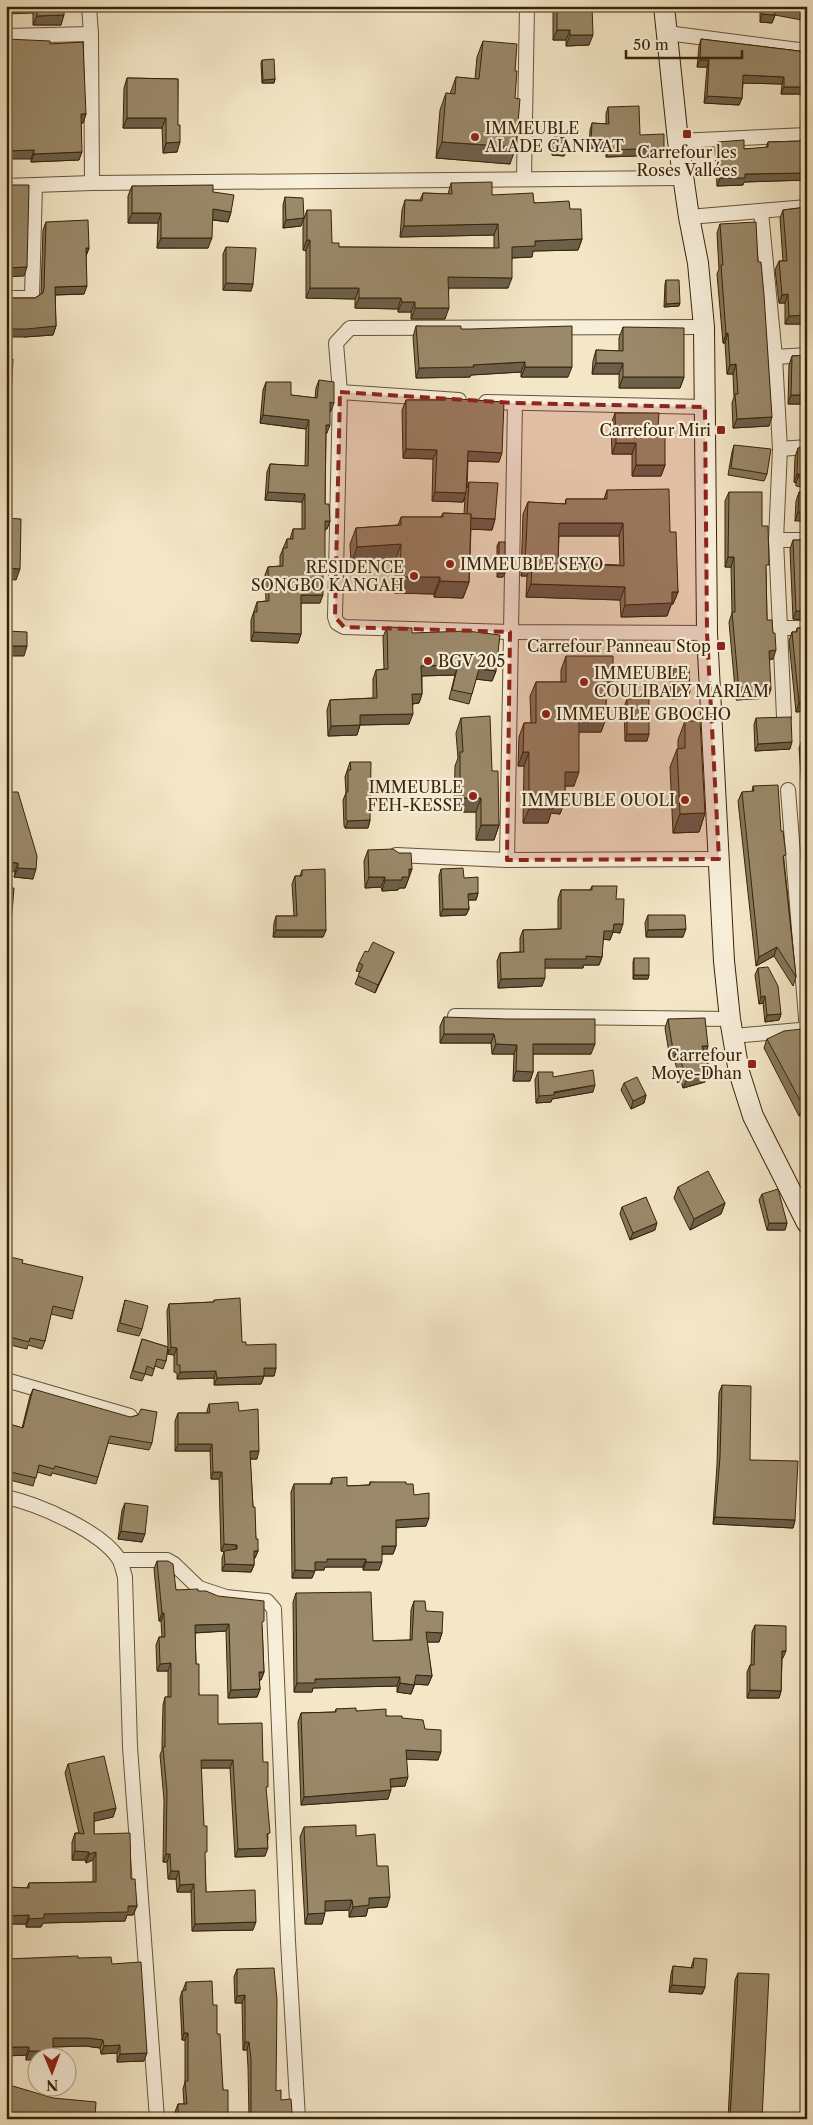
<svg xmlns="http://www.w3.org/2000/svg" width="813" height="2125" viewBox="0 0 813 2125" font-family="'Libre Caslon Text',serif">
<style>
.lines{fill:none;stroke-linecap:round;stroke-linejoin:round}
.street-casing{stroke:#675436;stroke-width:16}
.secondary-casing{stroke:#382305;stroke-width:22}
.street{stroke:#f8efdb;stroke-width:14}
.secondary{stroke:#f8efdb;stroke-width:20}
.wall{fill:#84765b;stroke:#382305;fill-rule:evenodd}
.shaded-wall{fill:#6c604a;stroke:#382305}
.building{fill:#9a896a;stroke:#382305;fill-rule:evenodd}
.marked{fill:#8f2418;fill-opacity:0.2;stroke:#8f2418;stroke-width:4;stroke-dasharray:10 6;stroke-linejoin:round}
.poi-dot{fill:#8f2418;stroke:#f8efdb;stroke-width:2}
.labels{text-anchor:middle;stroke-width:4.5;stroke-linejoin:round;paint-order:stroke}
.poi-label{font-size:16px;fill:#382305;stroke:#f8efdb;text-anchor:end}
</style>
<rect width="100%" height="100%" fill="#f4e7c7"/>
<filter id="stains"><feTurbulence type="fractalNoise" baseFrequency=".004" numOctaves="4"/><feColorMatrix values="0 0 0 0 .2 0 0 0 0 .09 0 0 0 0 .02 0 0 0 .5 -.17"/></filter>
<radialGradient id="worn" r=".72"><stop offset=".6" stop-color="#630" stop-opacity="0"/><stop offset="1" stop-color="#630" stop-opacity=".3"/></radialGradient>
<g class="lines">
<defs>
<g id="street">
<polyline points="89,6 91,34 92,183"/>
<polyline points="667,33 807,51"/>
<polyline points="6,36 91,34"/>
<polyline points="678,141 807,135"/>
<polyline points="524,178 527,6"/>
<polyline points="6,186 92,183 683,178"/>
<polyline points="761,212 775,357 780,449 776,540 784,717"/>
<polyline points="689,217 807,207"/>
<polyline points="6,298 28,298 32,296 35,185"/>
<polyline points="704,327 350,328 336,343 340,392 335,617 337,623 344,627 510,632 707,633"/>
<polyline points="775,357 807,355"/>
<polyline points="340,392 459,400"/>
<polyline points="486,402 705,407"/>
<polyline points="780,449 807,447"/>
<polyline points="776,540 807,540"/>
<polyline points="781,628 807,628"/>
<polyline points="788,790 807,1031"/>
<polyline points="396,855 507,860 719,859"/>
<polyline points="507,860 515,403"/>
<polyline points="455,1016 730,1019"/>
<polyline points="733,1036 800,1030"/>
<polyline points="6,1380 130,1416"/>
<path d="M6,1497C38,1504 101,1531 119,1559C122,1564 123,1571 125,1577L130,1747L157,2119"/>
<polyline points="120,1560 167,1560 174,1564 199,1588 226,1597 267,1601 274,1609 288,1941 298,2119"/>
</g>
<polyline id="secondary" points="664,6 678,141 689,217 698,263 704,327 707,633 724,961 730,1019 739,1072 753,1116 807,1223"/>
</defs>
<!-- street casing -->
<use href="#street" class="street-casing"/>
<!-- secondary casing -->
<use href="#secondary" class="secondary-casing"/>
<!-- street -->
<use href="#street" class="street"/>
<!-- secondary -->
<use href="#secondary" class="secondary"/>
</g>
<!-- wall -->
<g class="wall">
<polygon points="6,6 64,6 61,25 33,25 33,13"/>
<polygon points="555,6 592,6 589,45 566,46 566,40 553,40 553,12"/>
<polygon points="703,6 719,6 718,9"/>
<polygon points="727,6 807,6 807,21 775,15 772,23 760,22 760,12"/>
<polygon points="701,39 807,52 807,94 781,94 782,84 743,83 742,98 739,105 704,103 707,67 697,67 699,46"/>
<polygon points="483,41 515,71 510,164 436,158 440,110 446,93 450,94 456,77 475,79 477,57"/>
<polygon points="50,44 86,114 83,123 81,123 79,160 31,162 31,159"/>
<polygon points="262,60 275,79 274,83 262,83 261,63"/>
<polygon points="127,78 178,79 177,152 163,153 162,128 123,128 124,88"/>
<polygon points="608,107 640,135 662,155 606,157 606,149 589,148 590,130 592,123 606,124 606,114"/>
<polygon points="554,137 566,152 564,156 552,155 552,141"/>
<polygon points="801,139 807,139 807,180 744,182 743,185 717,186 715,149 718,142 744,149 766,148 768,142 801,141"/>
<polygon points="451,183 492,195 570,209 582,239 578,250 533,251 532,257 512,258 508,288 449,288 445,319 411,319 411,312 398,312 398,309 355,308 355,299 306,298 306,251 303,250 303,221 307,210 332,243 339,247 494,248 494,235 400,237 402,210 405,200 420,200 423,193 448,194"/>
<polygon points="132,186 213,192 231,212 228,222 212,220 208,248 157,248 158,223 128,223 128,196"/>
<polygon points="285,197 301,226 283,228 283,205"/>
<polygon points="807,207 807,324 785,324 785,303 779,303 775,270 779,261 783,261 780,218 783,210"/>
<polygon points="46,222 89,248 86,256 84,294 55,295 56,326 53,335 24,337 9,298 35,298 41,294 43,230"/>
<polygon points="720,224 769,426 733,428 732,403 734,397 733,374 727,374 725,343 723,343 717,274 719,269 717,233"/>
<polygon points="226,247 253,284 251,291 223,290 223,254"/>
<polygon points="666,280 679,306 664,307 665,284"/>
<polygon points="416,326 461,329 568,377 521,377 521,372 471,375 470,377 416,378 413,337"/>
<polygon points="623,327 684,377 680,388 619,388 619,374 592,374 593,361 596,350 619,351 619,338"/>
<polygon points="807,355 807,431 804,431 803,404 788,404 789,365 792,356"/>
<polygon points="319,380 331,411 330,411 327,433 326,433 325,504 330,521 327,529 325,529 320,603 301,603 301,634 298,643 251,641 251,620 257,602 266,601 265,575 268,567 280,566 280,556 287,539 290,539 293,529 302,529 302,502 265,500 267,472 270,464 305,466 306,429 260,423 263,390 266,382 291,395 315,398 316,388"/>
<polygon points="443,398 499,462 468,461 467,488 469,482 495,519 492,530 471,529 469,582 463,598 434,597 434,594 394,593 395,561 351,564 350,544 356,528 398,525 401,517 441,517 443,513 464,514 465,498 463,502 432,501 433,459 403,458 402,410 406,400 442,400"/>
<polygon points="615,413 658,427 665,465 661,476 632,476 632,454 612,454 611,424"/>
<polygon points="734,445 767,474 764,481 728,475 732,452"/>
<polygon points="807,447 807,488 796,486 796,483 794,482 795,457 798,448"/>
<path d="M607,490L670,532L678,592L673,604L671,605L667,616L621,617L620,600L526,597L527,576H521L523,514L528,502L565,504L566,499H604ZM559,536H619L620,565L558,563Z"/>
<polygon points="729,492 762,526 766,572 767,620 773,659 769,660 768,698 736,700 729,622 732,613 731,567 725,567 725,501"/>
<polygon points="799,492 807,492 795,521 796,501"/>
<polygon points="793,540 807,540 807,620 793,619 790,549"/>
<polygon points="499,542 503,577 497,577 497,546"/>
<polygon points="387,627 412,633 496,671 492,681 476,679 469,704 449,699 455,675 422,676 422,694 419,703 413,704 409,724 360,725 357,735 328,736 327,710 330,700 373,698 373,679 376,670 384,669 383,637"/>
<polygon points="797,628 807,628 807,711 796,712 789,641 792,632 796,632"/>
<polygon points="566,656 608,696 606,696 606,718 601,732 579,732 574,786 565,786 565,800 560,814 551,813 548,823 523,823 524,766 518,766 519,737 524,723 531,723 530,696 536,682 561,682 561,670"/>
<polygon points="673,669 690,691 687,698 671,699 670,676"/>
<polygon points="627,699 647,741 625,741 624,707"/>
<polygon points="461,718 492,771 499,825 494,840 476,840 476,812 454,812 455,766 458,758 456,733"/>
<polygon points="756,718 790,749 755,751 754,725"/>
<polygon points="685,721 705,813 699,832 673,833 670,767 677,749 678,749 678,740"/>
<polygon points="807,739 807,816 804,816 799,748 802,740"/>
<polygon points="350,762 370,820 368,828 345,828 344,826 343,800 346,793 345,777"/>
<polygon points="753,786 781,831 796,977 793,986 774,956 756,966 738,801 742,792 752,792"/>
<polygon points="6,792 33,879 14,877 15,872"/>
<polygon points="368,850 412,869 405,888 399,888 398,890 382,891 381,887 365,888 364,861"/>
<polygon points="441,869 478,893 476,900 468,900 469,909 466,915 440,916 439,876"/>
<polygon points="302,870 326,930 323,937 273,937 274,923 276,916 294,916 292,884 295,876 300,876"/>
<polygon points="592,886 616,899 620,933 613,932 610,940 603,939 602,957 599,965 584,965 583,968 545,968 542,986 498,988 497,961 500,953 520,952 520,938 523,930 558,929 558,899 561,890 590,890"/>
<polygon points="648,915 683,937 646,937 645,923"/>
<polygon points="368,952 394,952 391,959 375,993 355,984 360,972 356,971 359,963"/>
<polygon points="634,958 648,979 633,979 633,962"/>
<polygon points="758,968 781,1014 779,1020 765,1022 763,1003 759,1004 755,975"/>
<polygon points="444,1017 591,1054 533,1054 533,1072 530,1081 513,1081 514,1054 492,1054 491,1043 440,1043 440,1026"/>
<polygon points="668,1019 708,1046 705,1055 708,1064 707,1068 708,1072 705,1082 683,1088 674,1059 670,1059 665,1028"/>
<polygon points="767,1039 807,1039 807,1116 806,1117 804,1113 799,1116 764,1048"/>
<polygon points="538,1072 593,1092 552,1099 551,1102 536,1103 535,1080"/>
<polygon points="624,1083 646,1095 644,1103 631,1109 621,1090"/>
<polygon points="678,1187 725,1203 721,1214 690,1230 674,1198"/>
<polygon points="762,1194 787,1223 785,1230 767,1230 759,1200"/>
<polygon points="622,1207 655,1230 630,1240 620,1214"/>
<polygon points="6,1256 22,1263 74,1311 72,1319 51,1314 45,1341 42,1349 28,1345 27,1349 6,1344"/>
<polygon points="125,1300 142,1329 139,1336 117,1331"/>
<polygon points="214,1300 242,1342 276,1368 274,1376 264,1376 261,1384 214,1385 214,1378 177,1379 177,1373 174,1372 174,1355 168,1354 168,1349 166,1361 163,1369 155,1366 152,1376 145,1374 142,1381 130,1378 142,1339 168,1347 167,1311 169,1304 214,1302"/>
<polygon points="722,1385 750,1460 795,1520 793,1528 713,1524 717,1465 719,1393"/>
<polygon points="33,1389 152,1443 149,1450 108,1443 96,1484 52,1473 51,1476 37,1472 33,1486 6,1479 6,1423 22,1428 30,1396"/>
<polygon points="209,1404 239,1411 257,1459 250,1459 253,1507 256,1539 258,1551 255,1558 254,1558 254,1565 251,1572 222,1571 222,1558 224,1552 221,1551 219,1479 211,1479 210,1451 175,1451 175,1421 178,1413 207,1413 207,1411"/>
<polygon points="332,1478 347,1486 369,1485 370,1482 406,1484 414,1495 426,1526 396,1527 396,1546 393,1554 382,1554 379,1570 363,1570 363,1567 325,1567 324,1570 315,1570 312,1578 292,1578 291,1492 294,1484 330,1484"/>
<polygon points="125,1503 142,1542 118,1539 122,1510"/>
<polygon points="157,1561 176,1590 198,1591 262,1627 264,1672 261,1680 259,1680 260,1689 257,1697 228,1698 226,1631 195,1633 196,1664 199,1695 218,1724 263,1762 266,1793 268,1839 265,1856 235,1857 230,1768 201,1768 206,1892 253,1930 192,1931 191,1892 177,1892 176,1879 168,1879 167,1862 163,1862 164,1800 160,1755 162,1750 162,1743 163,1705 165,1697 168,1697 168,1671 157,1671 156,1645 159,1637 162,1637 161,1621 159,1621 154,1569"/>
<polygon points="296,1593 373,1641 410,1640 411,1610 414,1601 426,1611 442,1633 439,1642 427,1642 432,1676 428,1685 415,1684 411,1694 397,1692 397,1686 313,1688 312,1692 294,1692 293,1602"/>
<polygon points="755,1625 783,1658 782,1658 781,1691 779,1698 747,1698 747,1672 750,1665 751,1665 752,1632"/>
<polygon points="336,1709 356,1711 386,1716 402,1718 425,1729 438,1760 406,1759 405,1786 391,1787 388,1799 301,1805 298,1722 301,1713 335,1712"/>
<polygon points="68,1764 116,1808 113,1817 94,1821 94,1834 131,1879 137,1906 133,1915 127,1915 125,1921 43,1923 41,1927 26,1927 26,1924 6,1924 6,1887 27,1888 29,1883 93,1882 93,1860 86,1863 85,1860 72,1860 72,1842 75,1833 79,1833 65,1773"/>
<polygon points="304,1827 356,1836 377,1866 387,1907 368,1908 366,1916 349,1917 349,1910 325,1911 322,1924 305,1924 300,1837"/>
<polygon points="78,1958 112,1964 144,2061 117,2062 117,2053 101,2054 100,2048 85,2046 53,2047 26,2060 26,2055 6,2056 6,1959"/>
<polygon points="694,1958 705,1987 702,1994 669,1992 671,1974 673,1966 691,1968"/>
<polygon points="237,1969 276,2091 281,2100 292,2112 295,2119 249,2119 248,2067 247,2050 243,2050 242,2003 235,2003 234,1977"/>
<polygon points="738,1973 762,2119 728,2119 735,1980"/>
<polygon points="186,1982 213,2005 223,2090 228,2119 175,2119 175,2112 178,2104 184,2104 183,2089 185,2082 185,2040 182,2040 180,1998 182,1991 183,1990"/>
</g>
<!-- shaded-wall -->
<g class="shaded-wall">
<polygon points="6,6 36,6 33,13 6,14"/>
<polygon points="211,6 252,6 252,8 210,8"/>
<polygon points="762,14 775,15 772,23 760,22"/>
<polygon points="64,15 61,25 33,25 37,16"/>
<polygon points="557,30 570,30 566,40 553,40"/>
<polygon points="570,35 593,35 589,45 566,46"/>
<polygon points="700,60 709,60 707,67 697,67"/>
<polygon points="743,75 784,77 782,84 741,83"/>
<polygon points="275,79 274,83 262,83 263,80"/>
<polygon points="784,87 807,87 807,94 781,94"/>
<polygon points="707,96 742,98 739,105 704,103"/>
<polygon points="81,114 86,114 83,123 77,123"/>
<polygon points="127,118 166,118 162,128 123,128"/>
<polygon points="180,142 177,152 163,153 166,143"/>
<polygon points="442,142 516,147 510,164 436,158"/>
<polygon points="591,142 608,142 606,149 589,148"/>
<polygon points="664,148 662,155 606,157 609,150"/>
<polygon points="34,150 31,159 6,159 6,151"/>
<polygon points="82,152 79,160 31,162 34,154"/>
<polygon points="553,152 566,152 564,156 552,155"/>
<polygon points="807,173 807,180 744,182 743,185 717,186 720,178 745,174"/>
<polygon points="213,209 231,212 228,222 209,219"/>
<polygon points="132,213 161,213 158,223 128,223"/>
<polygon points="304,218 301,226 283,228 286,220"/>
<polygon points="498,224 494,235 400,237 404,226"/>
<polygon points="161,238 212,238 208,248 157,248"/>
<polygon points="582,239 578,250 533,251 532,257 508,258 512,247 535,241"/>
<polygon points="307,240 310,240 306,251 303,250"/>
<polygon points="86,248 89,248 86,256"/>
<polygon points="27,267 24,276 6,277 6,268"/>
<polygon points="448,277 512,278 508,288 445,288"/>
<polygon points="226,283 253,284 251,291 223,290"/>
<polygon points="87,286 84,294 52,295 55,287"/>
<polygon points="310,288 359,288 355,299 306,298"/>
<polygon points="788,294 785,303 779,303 782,295"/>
<polygon points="359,298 401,298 398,309 355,308"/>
<polygon points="402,302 415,302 411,312 398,312"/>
<polygon points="680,303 679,306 664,307 666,304"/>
<polygon points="415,308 449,308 445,319 411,319"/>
<polygon points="807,315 807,324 785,324 789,316"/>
<polygon points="56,326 53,335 24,337 6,337 6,329"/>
<polygon points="728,333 725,343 723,343 726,334"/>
<polygon points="525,362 521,372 471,375 470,377 416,378 419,368"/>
<polygon points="596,363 623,363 619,374 592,374"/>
<polygon points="736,364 733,374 727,374 730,365"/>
<polygon points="525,367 572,367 568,377 521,377"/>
<polygon points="623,377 684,377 680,388 619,388"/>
<polygon points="791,395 806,395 803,404 788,404"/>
<polygon points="330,402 334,403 331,411 327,411"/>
<polygon points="6,415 10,415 7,424 6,424"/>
<polygon points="263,415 309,420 306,429 260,423"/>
<polygon points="772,417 769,426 733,428 737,419"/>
<polygon points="807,422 807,431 804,431"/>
<polygon points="326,425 330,425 327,433 323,433"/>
<polygon points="616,443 636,443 632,454 612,454"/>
<polygon points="406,449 437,450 433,459 403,458"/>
<polygon points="468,451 502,453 499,462 464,461"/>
<polygon points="636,465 665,465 661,476 632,476"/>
<polygon points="797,474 799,474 796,483 794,482"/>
<polygon points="268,492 305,494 302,502 265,500"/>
<polygon points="435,492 466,493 463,502 432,501"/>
<polygon points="798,512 807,512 807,521 795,521"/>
<polygon points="467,518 495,519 492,530 463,529"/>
<polygon points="325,521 330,521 327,529 322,529"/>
<polygon points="559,523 623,523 619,536 555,536"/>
<polygon points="401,544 395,561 351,564 357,547"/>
<polygon points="728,557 734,557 731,567 725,567"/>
<polygon points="525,564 532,564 527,576 521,576"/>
<polygon points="6,568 20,569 16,580 6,579"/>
<polygon points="499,573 505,573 503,577 497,577"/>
<polygon points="400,577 440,577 434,594 394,593"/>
<polygon points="440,581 469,582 463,598 434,597"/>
<polygon points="531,584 625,587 620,600 526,597"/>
<polygon points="672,592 678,592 673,604 671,605 667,616 621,617 625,605"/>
<polygon points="301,595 323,595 320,603 298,603"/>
<polygon points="796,611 807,611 807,620 793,619"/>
<polygon points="254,632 301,634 298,643 251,641"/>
<polygon points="6,646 27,646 24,656 6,656"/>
<polygon points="776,650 773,659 765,660 769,651"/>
<polygon points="458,665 455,675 418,676 421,666"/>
<polygon points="479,669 496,671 492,681 475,679"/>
<polygon points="606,682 613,682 608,696 600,696"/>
<polygon points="771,689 768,698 736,700 739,691"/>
<polygon points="690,691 687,698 671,699 674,692"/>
<polygon points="412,694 422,694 419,703 409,704"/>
<polygon points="799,703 807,703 807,711 796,712"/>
<polygon points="413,714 409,724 356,725 360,715"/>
<polygon points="579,718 606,718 601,732 574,732"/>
<polygon points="360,725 357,735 328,736 331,726"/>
<polygon points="627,734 649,734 647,741 625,741"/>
<polygon points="792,742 790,749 755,751 758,744"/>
<polygon points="523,752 529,752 524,766 518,766"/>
<polygon points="565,772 579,772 574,786 560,786"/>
<polygon points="460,798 481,798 476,812 454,812"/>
<polygon points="553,799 565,800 560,814 551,813 548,823 523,823 529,809"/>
<polygon points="807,808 807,816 804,816"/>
<polygon points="705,813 699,832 673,833 680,814"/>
<polygon points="370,820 368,828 345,828 348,821"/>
<polygon points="481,825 499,825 494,840 476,840"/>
<polygon points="6,862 18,863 15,872 6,871"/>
<polygon points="18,868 36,869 33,879 14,877"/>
<polygon points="409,869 412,869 405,888 399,888 398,890 382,891 385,880 402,877"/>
<polygon points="369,877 385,877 381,887 365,888"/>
<polygon points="478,893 476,900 465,900 468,894"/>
<polygon points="443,909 469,909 466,915 440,916"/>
<polygon points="9,912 12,913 9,920 6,920"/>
<polygon points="614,924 623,924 620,933 613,932 610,940 601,939 604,931"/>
<polygon points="686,929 683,937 646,937 648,930"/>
<polygon points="276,930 326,930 323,937 273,937"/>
<polygon points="777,947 774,956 756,966 759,957"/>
<polygon points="394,952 391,959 375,993 378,985"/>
<polygon points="586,956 602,957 599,965 584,965 583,968 542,968 545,959"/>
<polygon points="634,975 649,975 648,979 633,979"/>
<polygon points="545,978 542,986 498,988 501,979"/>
<polygon points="765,996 763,1003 759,1004 761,997"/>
<polygon points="781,1014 779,1020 765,1022 767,1015"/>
<polygon points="444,1034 494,1034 491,1043 440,1043"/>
<polygon points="496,1044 517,1045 514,1054 492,1054"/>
<polygon points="533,1044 595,1044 591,1054 530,1054"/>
<polygon points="702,1046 708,1046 705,1055"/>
<polygon points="673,1050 677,1050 674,1059 670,1059"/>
<polygon points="516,1071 533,1072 530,1081 513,1081"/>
<polygon points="708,1072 705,1082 683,1088 687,1079"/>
<polygon points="595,1085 593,1092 552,1099 551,1102 536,1103 539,1096"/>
<polygon points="646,1095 644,1103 631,1109 633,1101"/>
<polygon points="807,1104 804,1113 799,1116 803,1106"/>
<polygon points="725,1203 721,1214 690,1230 694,1219"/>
<polygon points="657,1223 655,1230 630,1240 633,1233"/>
<polygon points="769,1223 787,1223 785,1230 767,1230"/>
<polygon points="171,1347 177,1348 174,1355 168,1354"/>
<polygon points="264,1368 276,1368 274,1376 261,1376"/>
<polygon points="216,1371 214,1378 177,1379 180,1372"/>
<polygon points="264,1376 261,1384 214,1385 217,1378"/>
<polygon points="178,1444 212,1444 210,1451 175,1451"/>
<polygon points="250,1451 259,1451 257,1459 247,1459"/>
<polygon points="213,1472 222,1472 219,1479 211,1479"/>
<polygon points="715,1517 795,1520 793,1528 713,1524"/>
<polygon points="429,1518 426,1526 393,1528 396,1520"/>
<polygon points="121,1531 145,1534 142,1542 118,1539"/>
<polygon points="224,1544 237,1545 234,1553 221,1551"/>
<polygon points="382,1546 396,1546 393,1554 379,1554"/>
<polygon points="254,1551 258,1551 255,1558 251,1558"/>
<polygon points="327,1559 366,1559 363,1567 325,1567 324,1570 312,1570 315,1562"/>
<polygon points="366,1562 382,1562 379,1570 363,1570"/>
<polygon points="225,1564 254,1565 251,1572 222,1571"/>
<polygon points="295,1570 315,1571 312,1578 292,1578"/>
<polygon points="162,1613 164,1613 161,1621 159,1621"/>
<polygon points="229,1624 226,1631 192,1633 195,1625"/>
<polygon points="426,1632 442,1633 439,1642 423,1642"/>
<polygon points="782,1651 786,1651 783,1658 780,1658"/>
<polygon points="171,1663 168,1671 157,1671 160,1664"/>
<polygon points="259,1672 264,1672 261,1680 256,1680"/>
<polygon points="416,1675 432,1676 428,1685 412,1684"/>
<polygon points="400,1677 397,1686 313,1688 312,1692 294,1692 297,1683 315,1679"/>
<polygon points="400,1683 414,1685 411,1694 397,1692"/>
<polygon points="260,1689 257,1697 228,1698 231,1690"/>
<polygon points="750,1690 781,1691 779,1698 747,1698"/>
<polygon points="406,1750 441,1752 438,1760 402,1759"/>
<polygon points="201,1760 233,1760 230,1768 198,1768"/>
<polygon points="408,1777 405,1786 387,1787 390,1779"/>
<polygon points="391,1790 388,1799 301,1805 304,1797"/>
<polygon points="116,1808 113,1817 91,1822 94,1813"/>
<polygon points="268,1848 265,1856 235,1857 238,1849"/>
<polygon points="75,1851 89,1852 85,1860 72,1860"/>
<polygon points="96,1852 93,1860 86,1863 89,1854"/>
<polygon points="166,1854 170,1854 167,1862 163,1862"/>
<polygon points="171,1871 179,1871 176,1879 168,1879"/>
<polygon points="194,1884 191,1892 177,1892 180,1885"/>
<polygon points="390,1897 387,1907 368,1908 366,1916 349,1917 353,1907 369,1898"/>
<polygon points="352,1900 349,1910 321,1911 325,1901"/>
<polygon points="128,1906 137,1906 133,1915 127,1915 125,1921 43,1923 41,1927 26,1927 29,1919 44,1914"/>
<polygon points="325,1913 322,1924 305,1924 308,1914"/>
<polygon points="29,1915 26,1924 6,1924 6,1916"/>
<polygon points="256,1922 253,1930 192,1931 195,1924"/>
<polygon points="672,1985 705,1987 702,1994 669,1992"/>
<polygon points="245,1995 242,2003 235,2003 237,1996"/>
<polygon points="184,2033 188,2033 185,2040 182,2040"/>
<polygon points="53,2038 88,2038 103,2040 100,2048 85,2046 50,2047"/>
<polygon points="245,2042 249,2042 247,2050 243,2050"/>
<polygon points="120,2045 117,2053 101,2054 104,2046"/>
<polygon points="6,2047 29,2047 26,2055 6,2056"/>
<polygon points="29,2051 53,2051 51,2058 38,2058 38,2060 26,2060"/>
<polygon points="147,2053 144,2061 117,2062 120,2054"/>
</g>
<!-- building -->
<g class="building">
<polygon points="37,6 64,6 64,15 37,16"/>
<polygon points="557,6 592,6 593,35 570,35 570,30 557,30"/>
<polygon points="763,6 807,6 807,13 775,6 775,15 762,14"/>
<polygon points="6,39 50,41 50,44 83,42 86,114 81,114 82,152 34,154 34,150 6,151"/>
<polygon points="701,39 807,52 807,87 784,87 784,77 743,75 742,98 707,96 709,60 700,60"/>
<polygon points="483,41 517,44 515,71 517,71 515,98 520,99 516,147 442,142 446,93 455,94 456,77 479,79"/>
<polygon points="274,59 275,79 263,80 262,60"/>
<polygon points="127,78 178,79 178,125 180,125 180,142 166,143 166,118 127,118"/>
<polygon points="639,106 640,135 664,134 664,148 609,150 608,142 591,142 592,123 609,124 608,107"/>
<polygon points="554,137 566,138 566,152 553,152"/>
<polygon points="801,139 807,139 807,173 745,174 745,178 720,178 718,142 744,140 744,149 768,147 768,142 802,141"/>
<polygon points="492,182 492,195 533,193 534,203 569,201 570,209 581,209 582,239 535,241 535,246 512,247 512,278 448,277 449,308 415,308 415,302 402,302 401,298 359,298 359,288 310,288 310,240 307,240 307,210 331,210 332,243 339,243 339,247 499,248 498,224 404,226 405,200 422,201 423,193 452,194 451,183"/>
<polygon points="6,183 9,185 29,185 27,267 6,268"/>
<polygon points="213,185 213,192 234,195 231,212 213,209 212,238 161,238 161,213 132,213 132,186"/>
<polygon points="285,197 303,198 304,218 286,220"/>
<polygon points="807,207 807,315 789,316 788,294 782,295 779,261 787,261 783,210"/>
<polygon points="88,220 89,248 86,248 87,286 55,287 56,326 27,329 6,329 6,297 9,298 35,298 43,293 44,288 46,222"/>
<polygon points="756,222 758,262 761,262 764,295 772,417 737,419 735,394 738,394 736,364 730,365 728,333 726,334 721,265 723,265 720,224"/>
<polygon points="226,247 256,248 253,284 226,283"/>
<polygon points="666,280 679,280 680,303 666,304"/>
<polygon points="416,326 461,326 461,329 471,329 572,326 572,367 525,367 525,362 473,365 474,367 419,368"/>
<polygon points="623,327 684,328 684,377 623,377 623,363 596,363 596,350 623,351"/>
<polygon points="807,355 807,415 806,395 791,395 792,356"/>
<polygon points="6,359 13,359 10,415 6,415"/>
<polygon points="319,380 334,382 334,403 330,402 330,425 326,425 325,504 329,504 330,521 325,521 325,562 323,562 323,595 301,595 301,634 254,632 254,612 257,612 257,602 269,601 268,567 283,566 283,548 287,548 287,539 293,539 293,529 305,529 305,494 268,492 270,464 308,466 309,420 263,415 266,382 291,382 291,395 317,398"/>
<polygon points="443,398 504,402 502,453 468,451 466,493 435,492 437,450 406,449 406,400 443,400"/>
<polygon points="615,413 659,413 658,427 665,428 665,465 636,465 636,443 616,443"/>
<polygon points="734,445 771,449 767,474 731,468"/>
<polygon points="807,447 807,479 799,478 799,474 797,474 798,448"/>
<polygon points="469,482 498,483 495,519 471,518 471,514 467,514"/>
<path d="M669,489L670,532H676L678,592H672V603L625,605V587L531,584L532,564H525L528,502L566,504V499H607V490ZM559,523H623L624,566L558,563Z"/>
<polygon points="729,492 762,492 762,526 768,526 769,565 766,565 767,620 772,620 773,633 775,633 776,650 769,651 771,689 739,691 732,612 735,612 734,557 728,557"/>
<polygon points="799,492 807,492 807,512 798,512"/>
<polygon points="443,513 471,514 469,582 440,581 440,577 400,577 401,544 357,547 356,528 401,525 401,517 443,517"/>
<polygon points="6,518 21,519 20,569 6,568"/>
<polygon points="793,540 807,540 807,611 796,611"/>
<rect x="499" y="542" width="6" height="31"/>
<polygon points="387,627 412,628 412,633 467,631 500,635 496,671 479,669 472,694 452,690 458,665 421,666 422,694 412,694 413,714 360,715 360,725 331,726 330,700 377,698 376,670 388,669"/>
<polygon points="797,628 807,628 807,703 799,703 792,632 797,632"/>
<polygon points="6,631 27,632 27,646 6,646"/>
<polygon points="566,656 613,656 613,682 606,682 606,718 579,718 579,772 565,772 565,800 553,799 553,809 529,809 529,752 523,752 524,723 536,723 536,682 566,682"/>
<polygon points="689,668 690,691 674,692 673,669"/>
<rect x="627" y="699" width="22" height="35"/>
<polygon points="490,716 492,771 498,771 499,825 481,825 481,798 460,798 460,752 463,752 461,718"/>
<polygon points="791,717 792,742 758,744 756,718"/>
<polygon points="685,721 700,721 705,813 680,814 677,749 685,748"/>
<polygon points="807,739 807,801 802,740"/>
<polygon points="350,762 371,762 370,820 348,821 346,819 346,792 348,792 348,770 351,770"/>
<polygon points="778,785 781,831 783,831 786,855 783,856 796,977 777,947 759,957 742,792 754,791 753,786"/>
<polygon points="6,792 18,792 37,856 36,869 18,868 18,863 6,862"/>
<polygon points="393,849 399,853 411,853 412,869 409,869 409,877 402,877 402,880 385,880 385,877 369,877 368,850"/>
<polygon points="463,868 464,878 478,877 478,893 468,894 469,909 443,909 441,869"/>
<polygon points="325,869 326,930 276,930 276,916 297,916 295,876 302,876 302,870"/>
<polygon points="592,886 617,886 616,899 624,899 623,924 614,924 613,931 604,931 602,957 586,956 586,959 545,959 545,978 501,979 500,953 524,952 523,930 561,929 561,890 592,890"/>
<polygon points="6,888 14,888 12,913 9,912 6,933"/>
<polygon points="648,915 685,915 686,929 648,930"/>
<polygon points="373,942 394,952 378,985 358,976 363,965 359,963 365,951 368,952"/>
<rect x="634" y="958" width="15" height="17"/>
<polygon points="768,967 778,986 781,1014 767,1015 765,996 761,997 758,968"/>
<polygon points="444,1017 507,1019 595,1019 595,1044 533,1044 533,1072 516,1071 517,1045 496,1044 494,1034 444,1034"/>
<polygon points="705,1018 708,1046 702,1046 708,1064 706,1065 708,1072 687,1079 677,1050 673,1050 668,1019"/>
<polygon points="802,1029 807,1039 807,1104 803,1106 767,1039 784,1031"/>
<polygon points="593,1070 595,1085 554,1092 554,1095 539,1096 538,1072 553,1072 553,1077"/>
<polygon points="637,1077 646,1095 633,1101 624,1083"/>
<polygon points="708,1171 725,1203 694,1219 678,1187"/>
<polygon points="778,1189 787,1223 769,1223 762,1194"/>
<polygon points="646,1197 657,1223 633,1233 622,1207"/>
<polygon points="6,1256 23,1260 22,1263 83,1277 74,1311 53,1306 45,1341 30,1338 29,1342 6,1336"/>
<polygon points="240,1298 242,1342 246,1342 246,1345 276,1344 276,1368 264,1368 264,1376 217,1378 216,1371 180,1372 180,1365 177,1365 177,1348 171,1347 169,1304 214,1302 214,1300"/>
<polygon points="125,1300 148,1306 142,1329 120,1323"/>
<polygon points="142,1339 168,1347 166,1361 157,1359 154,1369 147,1366 145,1374 133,1371"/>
<polygon points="722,1385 751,1386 750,1460 798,1461 795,1520 715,1517 720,1457"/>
<polygon points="33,1389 130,1417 138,1415 141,1409 157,1412 152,1443 110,1436 98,1477 55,1466 54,1469 39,1465 36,1478 6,1471 7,1461 6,1461 6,1423 23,1428"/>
<polygon points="238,1402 239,1411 258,1409 259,1451 250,1451 253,1507 255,1507 256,1539 258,1539 258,1551 254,1551 254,1565 225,1564 224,1551 237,1549 237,1545 224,1544 222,1472 213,1472 212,1444 178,1444 178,1413 210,1413 209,1404"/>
<polygon points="347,1477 347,1486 370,1485 370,1482 406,1482 406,1484 413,1484 414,1495 429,1493 429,1518 396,1520 396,1546 382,1546 382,1562 366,1562 366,1559 327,1559 327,1562 315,1562 315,1571 295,1570 294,1484 332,1484 332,1478"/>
<polygon points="125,1503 148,1506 145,1534 121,1531"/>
<polygon points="157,1561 168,1561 173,1564 176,1590 198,1589 198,1591 206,1591 218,1596 264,1601 264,1621 262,1622 264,1672 259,1672 260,1689 231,1690 229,1624 195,1625 196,1664 199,1664 199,1695 218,1695 218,1724 262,1723 263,1762 268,1762 268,1787 266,1787 270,1833 267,1834 268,1848 238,1849 233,1760 201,1760 204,1826 207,1826 207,1852 205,1852 206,1892 255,1890 256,1922 195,1924 194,1884 180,1885 179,1871 171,1871 170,1854 166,1854 167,1792 163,1747 165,1747 165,1697 171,1697 171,1663 160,1664 159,1637 165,1637 164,1613 162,1613"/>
<polygon points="371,1592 373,1641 412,1640 414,1601 425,1601 426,1611 443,1612 442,1633 426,1632 432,1676 416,1675 414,1685 400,1683 400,1677 315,1679 315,1683 297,1683 296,1593"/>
<polygon points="755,1625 786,1626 786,1651 782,1651 781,1691 750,1690 750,1665 754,1665"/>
<polygon points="356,1708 356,1711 386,1709 386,1716 402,1716 402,1718 423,1720 425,1729 441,1730 441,1752 406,1750 408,1777 390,1779 391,1790 304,1797 301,1713 336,1712 336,1709"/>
<polygon points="104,1756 116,1808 94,1813 94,1834 130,1833 131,1879 135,1879 137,1906 128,1906 128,1912 44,1914 44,1918 29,1919 29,1915 6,1916 6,1887 29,1888 29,1883 96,1882 96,1852 89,1854 89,1852 75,1851 75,1833 84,1834 68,1764"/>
<polygon points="356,1825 356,1836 375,1834 377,1866 388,1866 390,1897 369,1898 369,1905 353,1907 352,1900 325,1901 325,1913 308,1914 304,1827"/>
<polygon points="78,1956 78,1958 111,1957 112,1964 141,1962 147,2053 120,2054 120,2045 104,2046 103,2040 88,2038 53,2038 53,2051 29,2051 29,2047 6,2047 6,1959"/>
<polygon points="694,1958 707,1959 705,1987 672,1985 673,1966 693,1968"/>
<polygon points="274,1968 277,2000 276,2091 281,2090 281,2100 291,2099 292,2112 295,2118 289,2119 251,2119 251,2059 249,2042 245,2042 245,1995 237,1996 237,1969"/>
<polygon points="738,1973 769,1974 762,2119 730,2119"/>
<polygon points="212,1981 213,2005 217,2005 217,2034 220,2034 223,2090 228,2090 228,2119 178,2119 178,2104 187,2104 185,2081 188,2081 188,2033 184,2033 182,1991 186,1990 186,1982"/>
<polygon points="6,2084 53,2098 96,2102 95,2119 6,2119"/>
</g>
<!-- marked area -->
<path class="marked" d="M340,392L515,403L705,407L707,633L719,859L507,860L510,632L344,627L335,617Z"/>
<!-- markers -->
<g class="poi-dot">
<rect x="682" y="129" width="10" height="10" rx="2.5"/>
<circle cx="475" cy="137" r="5"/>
<rect x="716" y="425" width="10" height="10" rx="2.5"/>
<circle cx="450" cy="564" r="5"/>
<circle cx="414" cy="576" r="5"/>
<rect x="716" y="641" width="10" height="10" rx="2.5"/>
<circle cx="428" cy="661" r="5"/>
<circle cx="584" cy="682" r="5"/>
<circle cx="546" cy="714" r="5"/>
<circle cx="473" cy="796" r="5"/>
<circle cx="685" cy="800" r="5"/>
<rect x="747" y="1059" width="10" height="10" rx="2.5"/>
</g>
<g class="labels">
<!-- poi labels -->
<g class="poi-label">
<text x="485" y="134" text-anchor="start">IMMEUBLE<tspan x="485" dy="18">ALADE GANIYAT</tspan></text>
<text x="687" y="158" text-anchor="middle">Carrefour les<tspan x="687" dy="18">Roses Vallées</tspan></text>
<text x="711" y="436">Carrefour Miri</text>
<text x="460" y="570" text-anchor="start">IMMEUBLE SEYO</text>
<text x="404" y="573">RESIDENCE<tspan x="404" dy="18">SONGBO KANGAH</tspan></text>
<text x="711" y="652">Carrefour Panneau Stop</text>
<text x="438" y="667" text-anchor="start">BGV 205</text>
<text x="594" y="679" text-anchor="start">IMMEUBLE<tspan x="594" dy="18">COULIBALY MARIAM</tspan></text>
<text x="556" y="720" text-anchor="start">IMMEUBLE GBOCHO</text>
<text x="463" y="793">IMMEUBLE<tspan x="463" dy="18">FEH-KESSE</tspan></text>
<text x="675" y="806">IMMEUBLE OUOLI</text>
<text x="742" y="1061">Carrefour<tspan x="742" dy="18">Moye-Dhan</tspan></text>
</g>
</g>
<!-- margin -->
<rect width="813" height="2125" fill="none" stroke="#f4e7c7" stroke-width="25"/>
<rect x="8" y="8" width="798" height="2110" fill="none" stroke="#382305" stroke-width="2.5"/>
<rect x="12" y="12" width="788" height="2100" fill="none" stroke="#382305"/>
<!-- north arrow -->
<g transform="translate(52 2072) rotate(179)"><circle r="24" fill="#f8efdb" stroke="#ab9d85"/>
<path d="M0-4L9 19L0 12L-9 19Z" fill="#8f2418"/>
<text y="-8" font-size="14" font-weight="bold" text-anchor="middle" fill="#382305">N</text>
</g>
<!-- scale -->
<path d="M626 50v8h116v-8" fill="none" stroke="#382305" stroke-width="2.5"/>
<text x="633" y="50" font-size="15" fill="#382305" stroke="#f8efdb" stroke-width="4" paint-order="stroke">50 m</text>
<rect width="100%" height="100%" filter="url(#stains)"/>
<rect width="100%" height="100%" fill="url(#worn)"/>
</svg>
